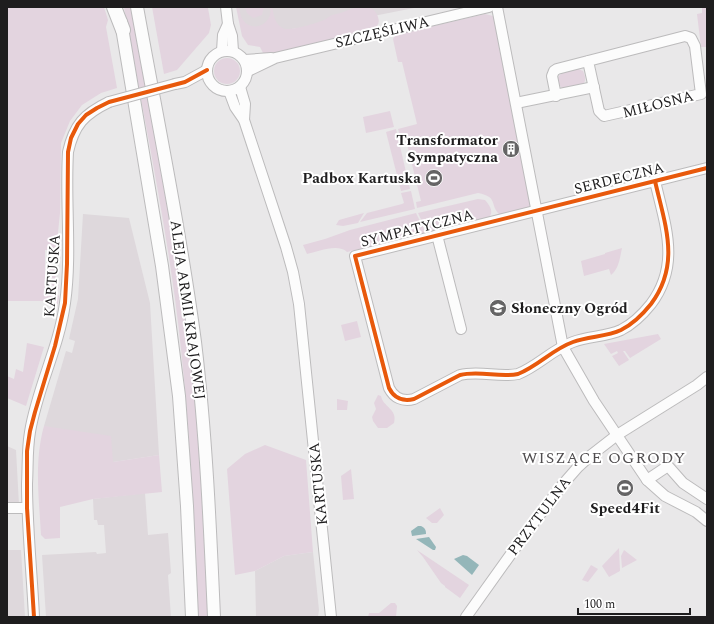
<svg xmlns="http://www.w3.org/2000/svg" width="714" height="624" viewBox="0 0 714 624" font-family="Spectral,serif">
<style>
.built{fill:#ded8dc}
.green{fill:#e3d4df}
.water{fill:#94b6b9}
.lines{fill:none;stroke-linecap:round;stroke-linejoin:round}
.minor-casing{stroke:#bcbbbc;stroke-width:12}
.major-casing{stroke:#bcbbbc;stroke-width:14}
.highway-casing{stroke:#bcbbbc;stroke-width:16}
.minor{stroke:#fcfcfc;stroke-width:10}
.major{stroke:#fcfcfc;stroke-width:12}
.highway{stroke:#fcfcfc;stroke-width:14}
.minor-bridge-casing{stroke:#bcbbbc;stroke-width:12;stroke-linecap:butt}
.minor-bridge{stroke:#fcfcfc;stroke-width:10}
.cycleway-casing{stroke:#fff;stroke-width:6}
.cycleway{stroke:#e8590c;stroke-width:4}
.labels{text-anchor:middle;stroke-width:4;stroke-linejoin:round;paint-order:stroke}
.street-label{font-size:15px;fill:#1e1d1e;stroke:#fff}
.poi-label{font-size:15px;font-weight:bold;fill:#1e1d1e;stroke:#fff;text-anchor:end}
.neighbourhood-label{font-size:16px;letter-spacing:1px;fill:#504d4f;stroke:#fff}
</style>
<rect width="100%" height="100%" fill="#e9e8e9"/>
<!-- built -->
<g class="built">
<polygon points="238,7 419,7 338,23 245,35"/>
<polygon points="83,214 129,218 150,303 159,455 113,462 44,426 66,351 72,353 75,341 69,339 78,299"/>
<polygon points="7,446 16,450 19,505 7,505"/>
<polygon points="145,493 148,535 168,533 171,573 168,575 171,617 46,617 42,555 96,552 97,554 106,553 104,525 98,525 97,520 94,520 93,499"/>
<polygon points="7,550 21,550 25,617 7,617"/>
<polygon points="313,552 319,610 318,617 256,617 255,571 284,556"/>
</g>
<!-- green -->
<g class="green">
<path d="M7,7H104L108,20L106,27L117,88L101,93L82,105L70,121L61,143L60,213L56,252L55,274L59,288L58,289C43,283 48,262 49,250H45V280L51,289L59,296L58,304H54V301H7Z"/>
<path d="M124,7H133C153,120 176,232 190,346C201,436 204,526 209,617H197C193,527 191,438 181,349C169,234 144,120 124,7Z"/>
<polygon points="152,7 208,8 211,25 209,33 177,70 164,74"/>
<path d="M236,7H239C240,11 240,16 243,20C253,34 274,23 270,7H272C274,16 275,26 285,29C293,30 314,24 321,21C325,20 328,17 332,15C335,14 338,14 341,13C352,8 373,0 378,17C380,23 378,26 373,29L287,51L264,55L260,47L248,45L242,36Z"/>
<polygon points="245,7 264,7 262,15 253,18 247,13"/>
<polygon points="702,7 707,7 707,47 701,47 697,14 702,13"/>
<path d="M485,14L493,16L495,20L531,207L529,208L500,215C489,205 499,197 478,193L417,208L416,202L421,201L405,136L400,137L398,129L417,124L402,62H398L393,39L394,37L399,34Z"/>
<circle cx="227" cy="71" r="13"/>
<path d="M576,68L583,71C591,88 575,87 563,89C549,75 566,71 576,68Z"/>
<polygon points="390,111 394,127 366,133 363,117"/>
<polygon points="396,129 410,189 401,191 386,132"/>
<polygon points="411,191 415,209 360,222 367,213 402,204 404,203 401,193"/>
<path d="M478,199L485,200C491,207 494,212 488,219L428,234L418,213Z"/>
<polygon points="364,213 358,223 343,226 336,225 339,220"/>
<path d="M416,213L426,233L347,252C338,243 317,252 307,254L303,245L325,239L350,230Z"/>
<path d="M622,248C620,257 619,269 611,275L609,269L584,276L581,261L605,254V253Z"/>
<polygon points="357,321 361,337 345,341 341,325"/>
<polygon points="658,334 661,339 630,358 625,351 623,351 629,360 619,366 612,356 618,353 617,351 611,354 604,344"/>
<polygon points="27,343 44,347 26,406 7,398 7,376 14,379 16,369 23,372"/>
<path d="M378,395L381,396C383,407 398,409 394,423L387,428H378L373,421L372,417L376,409L374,403Z"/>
<polygon points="337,399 348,401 347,410 337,410"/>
<path d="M44,426L111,436L113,462L159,455L162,492L93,499L60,507V538L45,539L41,535C39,499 34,461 44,426Z"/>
<polygon points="265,445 306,460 313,552 284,556 255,571 235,575 227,469 245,454"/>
<polygon points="351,469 354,499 343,500 341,476"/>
<polygon points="440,508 444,515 437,523 432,523 426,518"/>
<polygon points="619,548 620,571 609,577 602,566"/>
<polygon points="417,550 469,585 460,598 445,587 445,586 441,583 423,557"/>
<polygon points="624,550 637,560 622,568 621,556"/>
<polygon points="591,565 598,569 588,582 582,580"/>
<polygon points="391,603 395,603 397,606 396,617 368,617 369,613 379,613"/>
</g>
<!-- water -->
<g class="water">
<path d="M418,526H421C425,528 426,530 426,534L412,536L411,531Z"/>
<polygon points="429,537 436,547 435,550 433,550 416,539"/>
<polygon points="463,555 467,556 479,565 472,575 454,559"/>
</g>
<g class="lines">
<defs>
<g id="minor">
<polyline points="226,7 228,24 232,36 233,51"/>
<polyline points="497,7 563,347 594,401 647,480 665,496 696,512 707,521"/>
<circle cx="227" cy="71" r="20"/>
<polyline points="222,51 223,35 228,24"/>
<polyline points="245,60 271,58"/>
<polyline points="248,71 275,58 489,7"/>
<polyline points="175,84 185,82 207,70"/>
<polyline points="240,87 245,104 244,120"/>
<polyline points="229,91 235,107 244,120 286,247 293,272 299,304 331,617"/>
<polyline points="556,96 552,76 554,71 557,69 685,36 691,38 695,46 701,94 604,116 599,111 588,61"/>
<polyline points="516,103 594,87"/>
<path d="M655,181C665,225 681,264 651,304C643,314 633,324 621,330C606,337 589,336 573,342C553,349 538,366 518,374C499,378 480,370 460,375L414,399C403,402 394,398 389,388L355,256L707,168"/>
<polyline points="437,235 461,329"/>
<polyline points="647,480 668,466 683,483 707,499"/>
<polyline points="7,508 27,508"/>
<path d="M34,617C32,573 27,528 27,484C28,466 27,449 30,432C37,388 59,348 65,303C72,254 65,202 68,152C74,125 84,114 109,102"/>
<polyline points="466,617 528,530 564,483 578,467 590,456 617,435 697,385 707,377"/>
</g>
<g id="major">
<path d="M137,7C157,118 180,230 195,342C206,434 210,525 214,617"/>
<polyline points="121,22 162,266 179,396 187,506 192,617"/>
</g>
<polyline id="highway" points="114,7 123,30"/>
</defs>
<!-- minor casing -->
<use href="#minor" class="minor-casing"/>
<!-- major casing -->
<use href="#major" class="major-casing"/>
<!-- highway casing -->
<use href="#highway" class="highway-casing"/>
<!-- minor -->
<use href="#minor" class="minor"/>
<!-- major -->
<use href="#major" class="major"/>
<!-- highway -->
<use href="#highway" class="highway"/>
<defs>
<polyline id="minor-bridge" points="109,102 175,84"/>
</defs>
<!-- minor-bridge casing -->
<use href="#minor-bridge" class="minor-bridge-casing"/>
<!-- minor-bridge -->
<use href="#minor-bridge" class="minor-bridge"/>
<defs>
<g id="cycleway">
<path d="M655,181C665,225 681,264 651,304C643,314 633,324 621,330C606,337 589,336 573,342C553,349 538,366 518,374C499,378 480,370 460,375L414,399C403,402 394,398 389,388L355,256L707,168"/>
<polyline points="34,617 27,508 27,451 30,431 35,412 55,346 65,303 67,264 68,152 71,138 78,124 86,115 97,108 109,102 185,82 207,70"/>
</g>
</defs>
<!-- cycleway casing -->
<use href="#cycleway" class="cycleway-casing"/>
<!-- cycleway -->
<use href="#cycleway" class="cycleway"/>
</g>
<!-- icons -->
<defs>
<symbol id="building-disc" viewBox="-11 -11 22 22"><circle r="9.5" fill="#656465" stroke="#fff"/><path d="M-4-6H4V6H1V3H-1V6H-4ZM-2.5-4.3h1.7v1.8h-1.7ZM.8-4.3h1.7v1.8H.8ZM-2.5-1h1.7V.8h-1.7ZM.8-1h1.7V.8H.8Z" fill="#fff"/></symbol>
<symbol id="stadium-disc" viewBox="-11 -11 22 22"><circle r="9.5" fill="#656465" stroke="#fff"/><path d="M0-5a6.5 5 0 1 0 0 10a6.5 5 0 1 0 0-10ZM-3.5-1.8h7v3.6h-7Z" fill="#fff"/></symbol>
<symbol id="school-disc" viewBox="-11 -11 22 22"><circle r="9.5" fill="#656465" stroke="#fff"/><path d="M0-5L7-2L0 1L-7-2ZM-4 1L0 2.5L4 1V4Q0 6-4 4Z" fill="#fff"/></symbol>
</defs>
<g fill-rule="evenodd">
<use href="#building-disc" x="501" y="139" width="20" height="20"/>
<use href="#stadium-disc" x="424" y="168" width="20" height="20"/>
<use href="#school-disc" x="488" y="298" width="20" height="20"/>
<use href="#stadium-disc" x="615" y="478" width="20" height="20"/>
</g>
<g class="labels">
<!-- street labels -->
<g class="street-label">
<text transform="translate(382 32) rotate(-13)" y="5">SZCZĘŚLIWA</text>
<text transform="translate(658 104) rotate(-14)" y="5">MIŁOSNA</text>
<text transform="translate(619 178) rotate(-14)" y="5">SERDECZNA</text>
<text transform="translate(417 228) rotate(-14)" y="5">SYMPATYCZNA</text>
<text transform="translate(52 276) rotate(-86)" y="5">KARTUSKA</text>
<text transform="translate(188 310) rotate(82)" y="5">ALEJA ARMII KRAJOWEJ</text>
<text transform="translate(318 484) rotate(-96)" y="5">KARTUSKA</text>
<text transform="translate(539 516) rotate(-53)" y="5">PRZYTULNA</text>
</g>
<!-- poi labels -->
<g class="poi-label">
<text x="498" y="145">Transformator<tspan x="498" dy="17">Sympatyczna</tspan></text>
<text x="421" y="183">Padbox Kartuska</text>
<text x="511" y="313" text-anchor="start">Słoneczny Ogród</text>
<text x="625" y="513" text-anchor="middle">Speed4Fit</text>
</g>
<!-- neighbourhood labels -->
<g class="neighbourhood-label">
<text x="604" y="463">WISZĄCE OGRODY</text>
</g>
</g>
<!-- border -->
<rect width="714" height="624" fill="none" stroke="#1e1d1e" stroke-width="16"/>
<!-- scale -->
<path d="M578 608v6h112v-6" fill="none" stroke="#1e1d1e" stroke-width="2"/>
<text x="584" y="608" font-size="12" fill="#1e1d1e" stroke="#ffffff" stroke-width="3" paint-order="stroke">100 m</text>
</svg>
